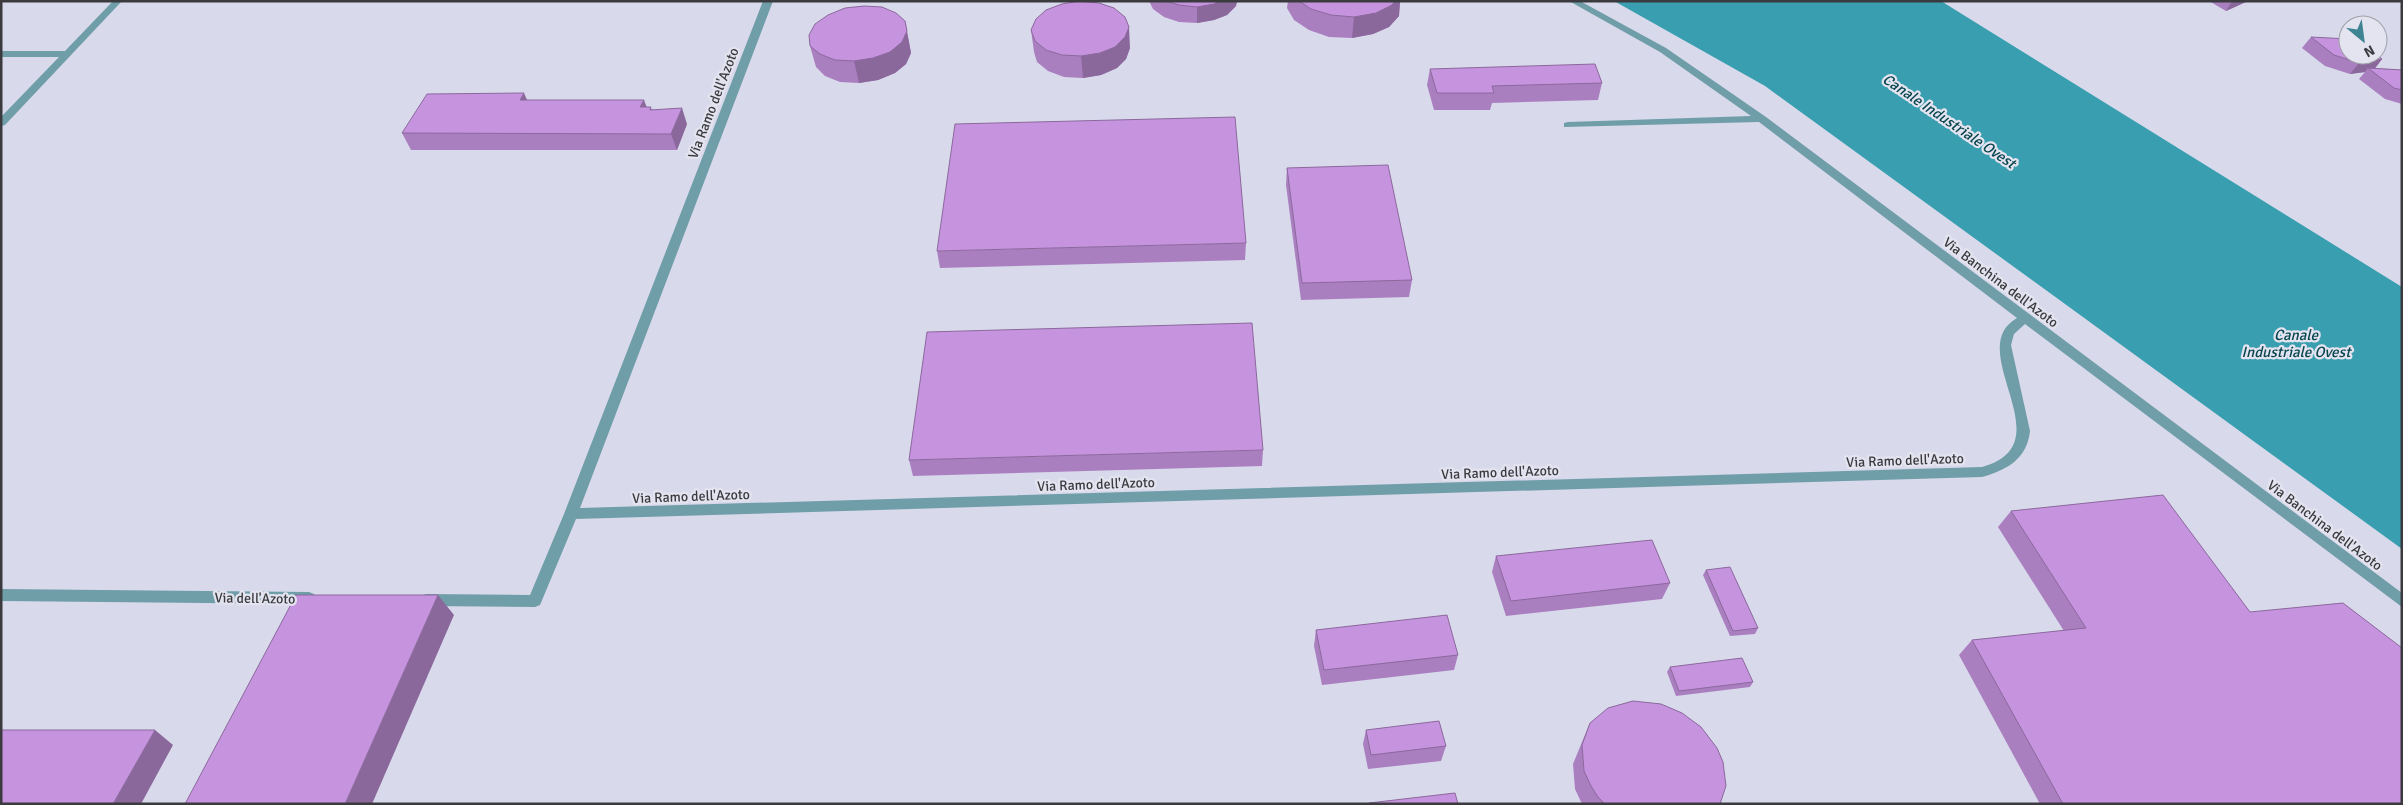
<svg xmlns="http://www.w3.org/2000/svg" width="2403" height="805" viewBox="0 0 2403 805" font-family="Signika,sans-serif">
<style>
.built{fill:#d9d9ec;fill-rule:evenodd}
.water{fill:#399eaf}
.lines{fill:none;stroke-linecap:round;stroke-linejoin:round}
.minor{fill:#6f9ea9;fill-rule:evenodd}
.wall{fill:#aa7fc0}
.shaded-wall{fill:#8b689c}
.building{fill:#c694df;stroke:#8b689c}
.labels{text-anchor:middle;stroke-width:4.5;stroke-linejoin:round;paint-order:stroke}
.street-label{font-size:14px;fill:#3a3a3f;stroke:#e4e4f0}
.water-label{font-size:15px;font-style:italic;fill:#08464f;stroke:#e4e4f0}
</style>
<rect width="100%" height="100%" fill="#e4e4f0"/>
<!-- built -->
<g class="built">
<polygon points="1,1 1614,1 1765,86 2402,549 2402,804 1,804"/>
<path d="M1941,1H2402V287ZM2348,25H2378V55H2348Z"/>
</g>
<!-- water -->
<polygon class="water" points="1614,1 1941,1 2402,287 2402,549 1765,86"/>
<g class="lines">
<!-- minor -->
<g class="minor">
<polygon points="113,1 122,1 5,125 1,126 1,117 59,57 1,57 1,51 65,51"/>
<path d="M763,1H773L580,508L1982,467C2067,444 1961,350 2017,318L1759,122L1564,127V123L1568,122L1751,116L1660,52L1569,1H1580L1666,48L1766,117L2402,593V607L2025,324L2014,334L2011,345L2030,431C2027,459 2007,470 1982,477L576,519L540,605L535,607L426,606L421,604L419,600L421,596L426,594L530,595L564,514Z"/>
<polygon points="1,589 309,592 314,594 316,598 314,602 309,604 1,601"/>
</g>
</g>
<!-- wall -->
<g class="wall">
<polygon points="1149,1 1237,1 1236,6 1227,15 1214,20 1197,23 1179,22 1164,17 1153,9"/>
<polygon points="1288,1 1400,1 1399,16 1389,27 1373,34 1352,38 1329,37 1309,30 1294,20 1287,8"/>
<polygon points="2209,1 2248,1 2226,11"/>
<polygon points="905,21 911,53 906,64 895,73 878,80 859,83 840,82 825,76 816,67 810,46"/>
<polygon points="1031,30 1130,48 1126,59 1117,68 1101,75 1083,78 1064,77 1048,71 1037,62 1034,52"/>
<polygon points="2311,37 2382,59 2375,68 2402,70 2402,104 2385,99 2359,79 2365,72 2350,74 2325,66 2302,48"/>
<polygon points="1430,69 1602,83 1598,100 1492,103 1490,110 1434,110 1427,85"/>
<polygon points="527,100 647,107 687,124 677,150 411,150 402,133"/>
<polygon points="1287,168 1412,280 1409,297 1301,300 1286,185"/>
<polygon points="1246,243 1245,260 940,268 937,251"/>
<polygon points="1263,450 1262,466 913,476 909,460"/>
<polygon points="2011,511 2250,612 2402,804 2040,804 1959,655 1972,640 2064,631 1998,527"/>
<polygon points="1496,556 1670,583 1662,599 1506,616 1492,572"/>
<polygon points="1706,570 1758,628 1755,634 1730,636 1703,575"/>
<polygon points="1316,630 1458,655 1454,670 1322,685 1314,646"/>
<polygon points="1670,667 1753,682 1750,687 1676,696 1667,672"/>
<polygon points="1590,723 1720,804 1582,804 1575,789 1573,764 1582,742"/>
<polygon points="1366,730 1446,746 1441,761 1368,769 1363,744"/>
</g>
<!-- shaded-wall -->
<g class="shaded-wall">
<polygon points="1220,1 1237,1 1236,6 1227,15 1214,20 1197,23 1197,7"/>
<polygon points="1395,1 1400,1 1399,16 1389,27 1373,34 1352,38 1354,17"/>
<polygon points="2232,1 2248,1 2226,11"/>
<polygon points="905,21 911,53 906,64 895,73 878,80 859,83 854,61"/>
<polygon points="1129,27 1130,48 1126,59 1117,68 1101,75 1083,78 1081,56"/>
<polygon points="2382,59 2373,71 2368,68 2365,72 2350,74 2359,63"/>
<polygon points="524,93 531,109 520,100"/>
<polygon points="644,100 650,116 640,107"/>
<polygon points="682,108 687,124 677,150 671,134"/>
<polygon points="438,595 454,615 372,804 345,804"/>
<polygon points="155,730 173,745 141,804 113,804"/>
</g>
<!-- building -->
<g class="building">
<polygon points="1079,1 1099,3 1114,8 1125,17 1129,27 1125,37 1115,47 1100,53 1081,56 1062,55 1046,50 1035,41 1031,30 1036,19 1046,10 1062,4"/>
<polygon points="1166,1 1220,1 1214,4 1197,7 1179,5"/>
<polygon points="1299,1 1395,1 1392,5 1376,13 1354,17 1331,15 1311,9"/>
<polygon points="864,6 882,7 896,13 905,21 907,31 902,42 890,52 873,58 854,61 835,60 820,54 810,46 809,35 815,24 828,15 845,8"/>
<polygon points="2311,37 2348,39 2348,55 2377,55 2382,59 2359,63 2334,55"/>
<polygon points="1595,64 1602,83 1492,86 1494,93 1437,93 1430,69"/>
<polygon points="2368,68 2402,70 2402,90 2394,88"/>
<polygon points="524,93 520,100 644,100 640,107 651,107 650,110 682,108 671,134 402,133 427,94"/>
<polygon points="1235,117 1246,243 937,251 955,124"/>
<polygon points="1388,165 1412,280 1302,283 1287,168"/>
<polygon points="1252,323 1263,450 909,460 927,332"/>
<polygon points="2163,495 2250,612 2343,603 2402,648 2402,804 2063,804 1972,640 2086,628 2011,511"/>
<polygon points="1652,540 1670,583 1511,601 1496,556"/>
<polygon points="1730,567 1758,628 1733,631 1706,570"/>
<polygon points="296,595 438,595 345,804 185,804"/>
<polygon points="1447,615 1458,655 1324,670 1316,630"/>
<polygon points="1742,658 1753,682 1679,691 1670,667"/>
<polygon points="1633,701 1661,704 1682,713 1701,727 1717,748 1723,762 1726,786 1720,804 1605,804 1598,797 1591,786 1584,771 1582,745 1590,723 1608,708"/>
<polygon points="1439,721 1446,746 1371,755 1366,730"/>
<polygon points="1,730 155,730 113,804 1,804"/>
<polygon points="1455,793 1458,804 1370,804 1369,803"/>
</g>
<g class="labels">
<!-- street labels -->
<g class="street-label">
<text transform="translate(713 103) rotate(-69)" y="5">Via Ramo dell'Azoto</text>
<text transform="translate(2001 282) rotate(37)" y="5">Via Banchina dell'Azoto</text>
<text transform="translate(1905 460) rotate(-2)" y="5">Via Ramo dell'Azoto</text>
<text transform="translate(1500 472) rotate(-2)" y="5">Via Ramo dell'Azoto</text>
<text transform="translate(1096 484) rotate(-2)" y="5">Via Ramo dell'Azoto</text>
<text transform="translate(691 496) rotate(-2)" y="5">Via Ramo dell'Azoto</text>
<text transform="translate(2325 525) rotate(37)" y="5">Via Banchina dell'Azoto</text>
<text transform="translate(255 598) rotate(1)" y="5">Via dell'Azoto</text>
</g>
<!-- water labels -->
<g class="water-label">
<text transform="translate(1949 121) rotate(34)" y="5">Canale Industriale Ovest</text>
<text x="2296" y="340">Canale<tspan x="2296" dy="17">Industriale Ovest</tspan></text>
</g>
</g>
<!-- border -->
<rect width="2403" height="805" fill="none" stroke="#3a3a3f" stroke-width="5"/>
<!-- north arrow -->
<g transform="translate(2363 40) rotate(151)"><circle r="24" fill="#e4e4f0" stroke="#a0a0a9"/>
<path d="M0-4L9 19L0 12L-9 19Z" fill="#3f8492"/>
<text y="-8" font-size="14" font-weight="bold" text-anchor="middle" fill="#3a3a3f">N</text>
</g>
</svg>
